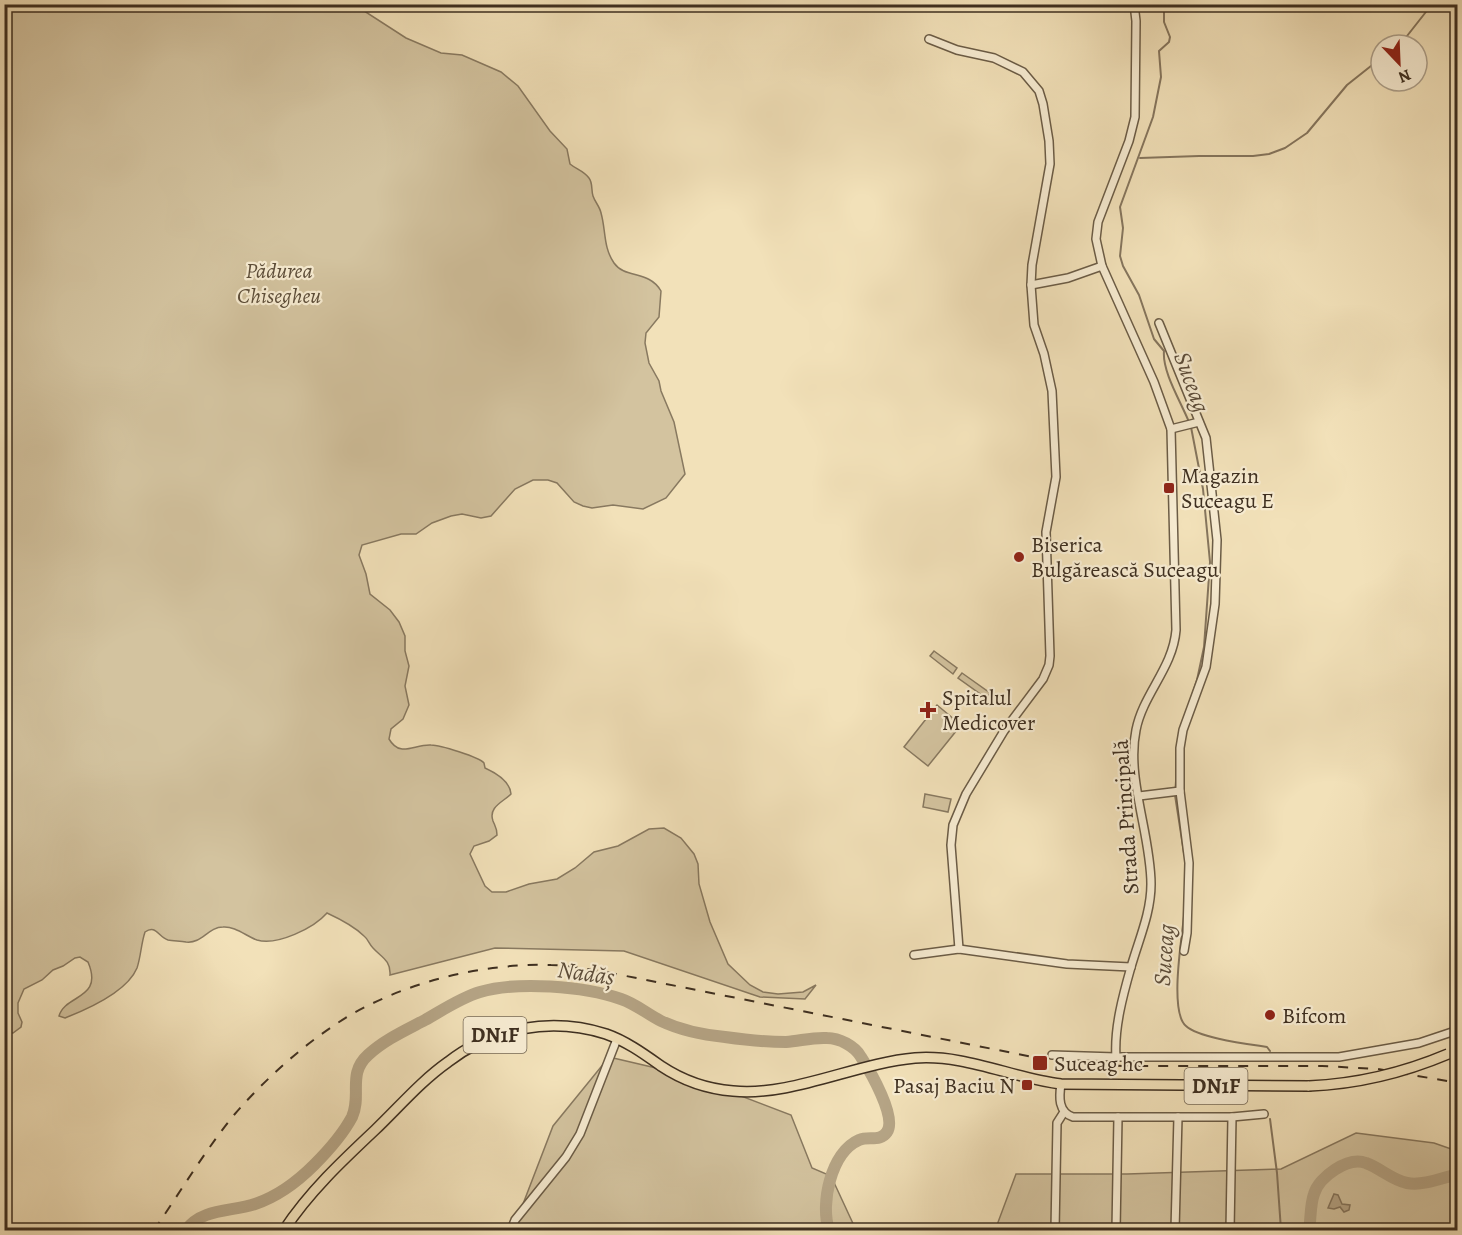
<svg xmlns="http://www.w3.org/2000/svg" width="1462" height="1235" viewBox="0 0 1462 1235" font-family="Alegreya,serif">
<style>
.green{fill:#d3c39f;stroke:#887960;stroke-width:1.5}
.water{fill:#b5a485;stroke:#85755d;stroke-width:1.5}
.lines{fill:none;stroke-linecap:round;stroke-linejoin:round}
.stream{stroke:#85755d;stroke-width:2}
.river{stroke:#b5a485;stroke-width:12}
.minor-casing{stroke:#6b5c46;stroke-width:10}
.major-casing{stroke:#3e2f20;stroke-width:12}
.minor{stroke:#f7ecd2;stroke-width:7}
.major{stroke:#f2e1b9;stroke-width:9}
.rail{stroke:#3e2f20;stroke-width:2;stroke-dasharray:10 10;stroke-linecap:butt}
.major-bridge-casing{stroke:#3e2f20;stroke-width:12;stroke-linecap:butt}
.major-bridge{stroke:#f2e1b9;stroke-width:9}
.poi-dot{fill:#8f2418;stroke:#f7ecd2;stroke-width:2}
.labels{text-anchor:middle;stroke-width:4.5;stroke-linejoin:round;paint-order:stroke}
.shield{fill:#f7ecd2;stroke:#766855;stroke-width:1.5}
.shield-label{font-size:21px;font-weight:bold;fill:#3e2f20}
.park-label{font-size:22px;font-style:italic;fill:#5c4d39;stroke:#f7ecd2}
.poi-label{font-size:22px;fill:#3e2f20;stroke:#f7ecd2;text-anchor:start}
.street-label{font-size:22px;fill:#3e2f20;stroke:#f7ecd2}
.water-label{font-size:24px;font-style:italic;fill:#5c4c39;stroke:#f7ecd2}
</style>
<rect width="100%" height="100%" fill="#f2e1b9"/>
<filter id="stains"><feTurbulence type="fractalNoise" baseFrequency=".00333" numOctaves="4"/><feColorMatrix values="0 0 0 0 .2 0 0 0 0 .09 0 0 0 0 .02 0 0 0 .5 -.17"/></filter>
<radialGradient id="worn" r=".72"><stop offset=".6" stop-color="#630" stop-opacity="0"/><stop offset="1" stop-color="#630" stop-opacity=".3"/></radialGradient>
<!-- green -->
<g class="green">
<path d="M5,4L355,5L406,38L441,53L462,55L501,72L518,86L550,131L567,149L570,164C576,169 584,171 589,178C593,183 591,190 593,196C595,202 600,207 601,213C606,230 603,247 614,263C625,279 649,270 661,291L659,317L646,333L645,343L649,363L659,381L661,391L674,422L685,474L666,498L643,509L613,505L592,508L583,506L574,502L557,483L548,480H533L515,489L491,516L481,518L462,514L451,516L432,523L416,534H401L362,545L359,555L366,574L370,594L390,610L399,622L405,636V651L409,666L405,686L409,705L403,719L391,729L389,739C400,758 414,744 431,745C440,745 479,757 484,763L485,768C496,773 510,782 511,794C503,802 488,807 493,821C495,826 497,828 497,835L489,841L474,846L470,854L485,886L492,892H506L529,884L557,879L575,868L594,852L618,846L649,829L664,828L681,838L694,854L698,864L699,884L710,922L728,964L750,985L763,992L778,994L803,992L816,985L805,999L760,997L624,951L495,948L390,975C391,960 381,957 373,948C369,944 368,939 364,936C354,926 340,919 327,913C314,928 277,946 257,940C246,936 235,926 223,927C208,927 202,944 186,942C180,941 173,941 168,940C158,937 156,924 145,932C141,944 141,956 137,968C127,992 88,1009 65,1018L59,1016C65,994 104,1000 88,962L80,957L75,958L63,966L53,970L42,980L24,989L18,1003V1013L22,1022L21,1027L13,1033H5Z"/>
<polygon points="934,651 957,668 953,674 930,656"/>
<polygon points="962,673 990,693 986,698 958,678"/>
<polygon points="937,705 961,725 928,766 904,747"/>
<polygon points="925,794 951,799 948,812 923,807"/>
<polygon points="609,1057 686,1075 791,1115 812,1168 831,1176 856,1230 513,1230 553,1126"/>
<polygon points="1356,1133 1434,1143 1457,1151 1457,1230 987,1230 997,1225 1016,1174 1127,1174 1281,1169"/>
</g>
<!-- water -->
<polygon class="water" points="1334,1194 1338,1195 1342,1204 1350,1205 1349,1210 1344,1212 1340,1207 1334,1209 1328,1208"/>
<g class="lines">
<!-- stream -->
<g class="stream">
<path d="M1164,4V22L1170,37L1169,42L1159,51L1161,77L1153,117L1120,207L1123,228L1120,256L1123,266L1139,295L1154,339L1164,351C1162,372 1181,402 1189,422"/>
<polyline points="1397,45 1407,36 1429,8"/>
<polyline points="1140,158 1199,156 1253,156 1269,154 1285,148 1307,133 1347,85 1381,58"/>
<polyline points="1184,720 1197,680 1204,647 1210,562 1203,489 1191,427"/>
<polyline points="1177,767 1175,795 1184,853"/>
<path d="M1184,916C1182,937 1169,1012 1186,1026C1199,1038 1248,1044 1267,1047L1270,1051"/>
<polyline points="1270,1119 1277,1173 1281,1230"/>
</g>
<!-- river -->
<g class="river">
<path d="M186,1230C202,1208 231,1212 255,1204C279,1196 297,1182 314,1165C328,1151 343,1134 352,1117C362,1095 347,1074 368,1055C384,1040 406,1030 425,1020C443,1010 460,998 480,992C517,981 584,986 621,999C636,1004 647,1014 661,1021C680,1030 704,1035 725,1037C746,1040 766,1042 786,1042C800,1041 813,1037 827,1038C839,1038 855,1046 861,1057C870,1071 897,1117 887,1132C880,1142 869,1136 859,1140C831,1152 820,1204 829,1230"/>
<path d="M1309,1230C1311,1219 1310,1205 1314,1194C1319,1177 1348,1156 1366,1163C1380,1168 1392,1180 1407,1183C1423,1186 1442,1178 1458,1174"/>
</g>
<defs>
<g id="minor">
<path d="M1134,4L1136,21L1135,117L1129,141L1098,222L1096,239L1102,266L1154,382L1171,429L1176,630C1173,668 1143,694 1136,730C1126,778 1151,835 1151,884C1151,913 1139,939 1131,967C1123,995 1114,1028 1116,1057H1339L1419,1043L1458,1030"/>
<polyline points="929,39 957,50 994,58 1023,72 1039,91 1043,104 1049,141 1050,164 1032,265 1031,285 1034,325 1044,354 1052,391 1056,477 1046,532 1050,656 1049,665 1043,679 1004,731 966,794 953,825 951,845 959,949"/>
<polyline points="1031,285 1068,278 1102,266"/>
<polyline points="1159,323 1206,438 1217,540 1215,604 1206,667 1183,730 1180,748 1180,791 1189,863 1187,933 1184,951"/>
<polyline points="1171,429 1199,422"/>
<polyline points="1139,796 1180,791"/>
<polyline points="914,955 959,949 1067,964 1131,967"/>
<polyline points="1052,1055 1116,1057"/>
<path d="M1061,1084C1059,1097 1058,1112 1073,1117H1232L1264,1114"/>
<polyline points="511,1230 515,1220 566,1157 580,1134 617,1039"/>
<polyline points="1055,1230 1057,1123 1064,1112"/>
<polyline points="1116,1230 1118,1117"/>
<polyline points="1175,1230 1178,1117"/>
<polyline points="1230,1230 1232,1117"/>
</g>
<path id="major" d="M284,1230C309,1192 342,1161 375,1130C399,1107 421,1081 448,1062C493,1027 552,1017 606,1034C626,1041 644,1054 661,1066C682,1080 707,1089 733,1091C791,1097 856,1063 915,1058C965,1054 1012,1078 1061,1084L1309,1086"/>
</defs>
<!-- minor casing -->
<use href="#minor" class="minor-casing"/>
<!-- major casing -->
<use href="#major" class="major-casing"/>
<!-- minor -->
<use href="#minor" class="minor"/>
<!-- major -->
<use href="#major" class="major"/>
<!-- rail -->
<path class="rail" d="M154,1230C179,1194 206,1149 234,1115C266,1078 305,1043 347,1017C406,982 482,963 551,965C567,965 584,969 601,971L1053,1061L1123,1066H1322L1378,1069L1458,1083"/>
<defs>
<path id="major-bridge" d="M1309,1086C1358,1084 1403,1073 1448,1054"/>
</defs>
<!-- major-bridge casing -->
<use href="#major-bridge" class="major-bridge-casing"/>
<!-- major-bridge -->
<use href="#major-bridge" class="major-bridge"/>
</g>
<!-- markers -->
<g class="poi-dot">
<rect x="1163" y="482" width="12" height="12" rx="3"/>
<circle cx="1019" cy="557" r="6"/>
<path d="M925 701h6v6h6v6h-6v6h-6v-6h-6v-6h6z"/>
<circle cx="1270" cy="1015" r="6"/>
<rect x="1032" y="1055" width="16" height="16" rx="3"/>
<rect x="1021" y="1079" width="12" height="12" rx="3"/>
</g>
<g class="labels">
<!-- shield labels -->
<g class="shield">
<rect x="463.5" y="1017" width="63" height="36" rx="4.5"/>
<rect x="1184.5" y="1068" width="63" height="36" rx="4.5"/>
</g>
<g class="shield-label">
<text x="495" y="1042">DN1F</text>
<text x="1216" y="1093">DN1F</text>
</g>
<!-- park labels -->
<g class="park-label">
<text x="279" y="278">Pădurea<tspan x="279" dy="25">Chisegheu</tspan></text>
</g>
<!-- poi labels -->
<g class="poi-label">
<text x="1181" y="483">Magazin<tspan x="1181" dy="25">Suceagu E</tspan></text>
<text x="1031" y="552">Biserica<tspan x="1031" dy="25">Bulgărească Suceagu</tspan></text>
<text x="942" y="705">Spitalul<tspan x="942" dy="25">Medicover</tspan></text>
<text x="1282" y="1023">Bifcom</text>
<text x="1054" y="1071">Suceag hc</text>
<text x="1015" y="1093" text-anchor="end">Pasaj Baciu N</text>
</g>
<!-- street labels -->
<g class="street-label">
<text transform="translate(1125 817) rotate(-94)" y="8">Strada Principală</text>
</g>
<!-- water labels -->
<g class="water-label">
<text transform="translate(1192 382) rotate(70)" y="8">Suceag</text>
<text transform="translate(1164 955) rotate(-86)" y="8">Suceag</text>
<text transform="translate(586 973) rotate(8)" y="8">Nadăș</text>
</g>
</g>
<!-- margin -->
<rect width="1462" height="1235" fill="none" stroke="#f2e1b9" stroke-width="24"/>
<rect x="6" y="6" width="1450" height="1223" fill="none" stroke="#3e2f20" stroke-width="3"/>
<rect x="12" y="12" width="1438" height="1211" fill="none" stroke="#3e2f20" stroke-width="1.5"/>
<!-- north arrow -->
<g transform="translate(1399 63) rotate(157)"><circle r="28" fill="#f7ecd2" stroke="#ada08b" stroke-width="1.5"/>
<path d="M0-4.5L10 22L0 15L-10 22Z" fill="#8f2418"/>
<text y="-9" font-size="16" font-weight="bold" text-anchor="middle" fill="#3e2f20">N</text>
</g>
<rect width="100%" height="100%" filter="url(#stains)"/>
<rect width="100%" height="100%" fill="url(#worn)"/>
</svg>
